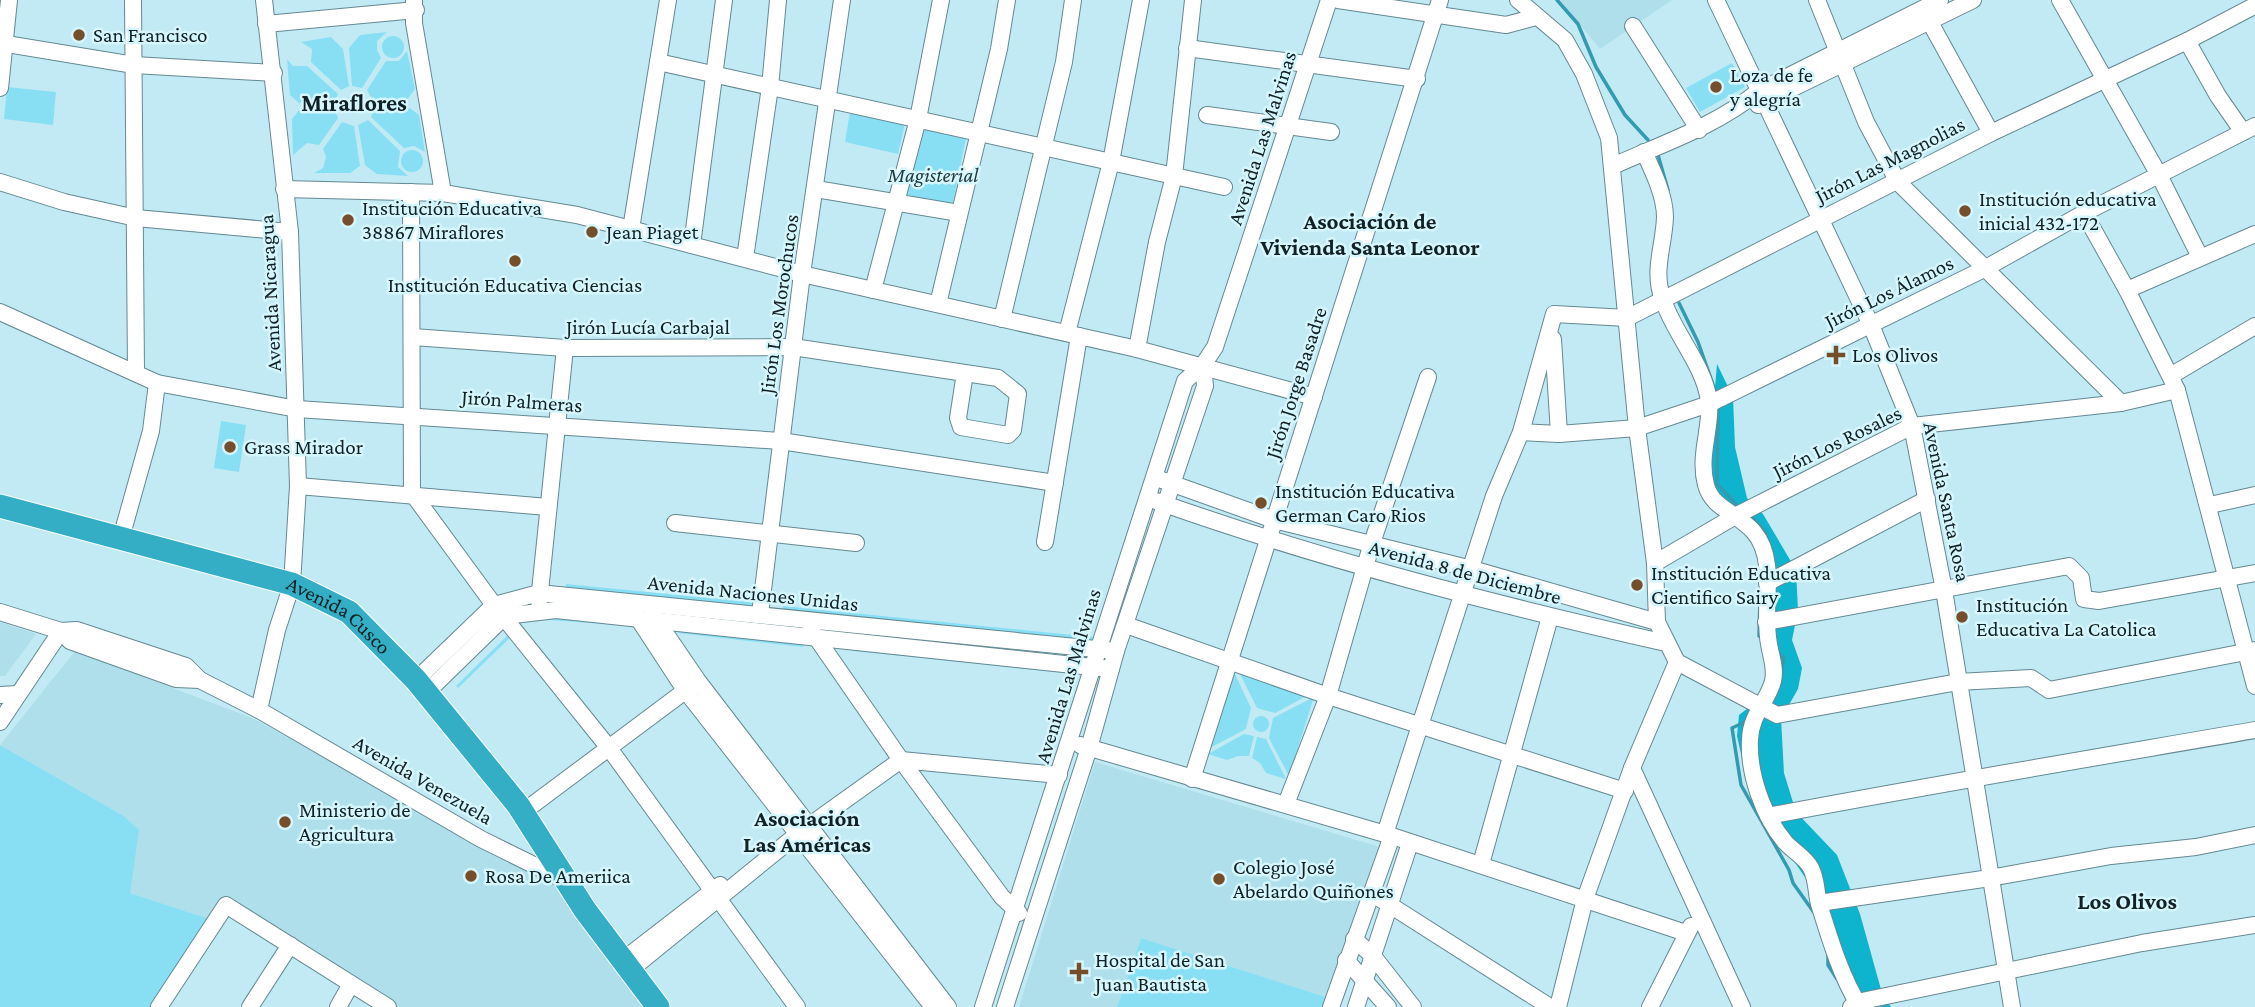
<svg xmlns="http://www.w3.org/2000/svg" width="2255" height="1007" viewBox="0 0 2255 1007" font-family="'Crimson Pro',serif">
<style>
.built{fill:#aedfeb}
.green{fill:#88dff3}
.forest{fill:#0eb3ce}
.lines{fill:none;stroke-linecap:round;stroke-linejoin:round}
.stream{stroke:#329bb0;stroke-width:3.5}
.minor-casing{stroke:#648992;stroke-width:18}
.highway-casing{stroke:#fff;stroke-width:25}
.minor{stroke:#fff;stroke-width:16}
.highway{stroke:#33aec5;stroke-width:23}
.poi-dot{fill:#754f2b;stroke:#d6f6fe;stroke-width:2.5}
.labels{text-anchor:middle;stroke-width:5;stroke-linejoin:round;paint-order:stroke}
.poi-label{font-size:21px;fill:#122125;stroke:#d6f6fe;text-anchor:start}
.street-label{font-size:21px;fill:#122125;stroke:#d6f6fe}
.park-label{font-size:21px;font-style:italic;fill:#233a3f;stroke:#d6f6fe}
.neighbourhood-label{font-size:23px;font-weight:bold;fill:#122125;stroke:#d6f6fe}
.quarter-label{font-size:24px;font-weight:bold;fill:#122125;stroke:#d6f6fe}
</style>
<rect width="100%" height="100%" fill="#c2eaf4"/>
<!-- built -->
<g class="built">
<polygon points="1560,0 1672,0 1600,49"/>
<polygon points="0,622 36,634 5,676 0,676"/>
<polygon points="75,651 252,718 568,893 651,1007 398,1007 223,896 209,919 130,893 122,815 0,745"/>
<polygon points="1095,762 1390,850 1332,999 1141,938 1117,1007 1019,1007"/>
</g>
<!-- green -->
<g class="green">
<polygon points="387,32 377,41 377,50 381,58 362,88 352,86 349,48 360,35"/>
<circle cx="393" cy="47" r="11"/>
<polygon points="331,37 343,49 349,86 341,90 311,62 312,49 301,42"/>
<polygon points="407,51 415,89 406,101 374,102 367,90 386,61 399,61"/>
<polygon points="287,59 293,66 307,66 338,94 334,104 299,103 290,95"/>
<polygon points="1732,63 1745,87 1700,112 1686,88"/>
<polygon points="7,87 56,92 53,125 4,119"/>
<circle cx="353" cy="105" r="9"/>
<polygon points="407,106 419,115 425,152 414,146 404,148 371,117 374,107"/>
<polygon points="334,108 338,118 319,145 307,143 293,155 292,119 300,109"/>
<polygon points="850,112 905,123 898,154 845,142"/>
<polygon points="368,120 400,151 398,167 408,176 377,174 365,165 358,125"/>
<polygon points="342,122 354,126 360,166 350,173 314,173 323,168 326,157 323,149"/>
<polygon points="922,124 967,133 952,207 904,194"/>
<circle cx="412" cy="161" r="11"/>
<polygon points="221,421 246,425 239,472 214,468"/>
<polygon points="566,584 760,603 759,609 565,590"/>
<polygon points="783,606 1103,638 1102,645 783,612"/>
<polygon points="523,615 632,624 633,626 523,618"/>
<polygon points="515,628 517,631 458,688 456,686"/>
<polygon points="834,628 1080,654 1080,656 832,634"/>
<polygon points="678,630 804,644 803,647 678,633"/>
<polygon points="853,649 1093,670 1094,676 854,651"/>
<polygon points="1237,668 1314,692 1275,713 1257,708"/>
<polygon points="1233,670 1251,708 1246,729 1208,749"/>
<polygon points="1314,697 1289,776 1269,738 1273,718"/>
<circle cx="1261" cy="724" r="8"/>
<polygon points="1244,734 1254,736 1249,756 1238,756 1227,760 1208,754"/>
<polygon points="1257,737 1266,739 1286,779 1266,773 1260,763 1252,758"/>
<polygon points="0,745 122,815 139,830 130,893 209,919 154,1007 0,1007"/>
<polygon points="1141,938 1332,999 1330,1007 1117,1007"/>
</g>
<!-- forest -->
<polygon class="forest" points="1717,364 1733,397 1735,447 1747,498 1763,514 1796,570 1798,610 1792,640 1802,668 1798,689 1781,719 1784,773 1796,812 1837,855 1860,914 1882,993 1891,1007 1861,1007 1828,911 1770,826 1744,767 1737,736 1739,715 1773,689 1761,547 1707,481"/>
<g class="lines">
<!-- stream -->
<g class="stream">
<polyline points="1557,0 1578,24 1596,67 1625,115 1648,140"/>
<polyline points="1658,155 1668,190"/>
<polyline points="1679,303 1698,342 1715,390"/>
<polyline points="1718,410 1717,484 1737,505"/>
<polyline points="1751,516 1767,534"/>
<polyline points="1759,636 1760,599"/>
<polyline points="1778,653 1784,658 1781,673"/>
<polyline points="1745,722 1732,728 1741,785 1789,870 1793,883 1815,914"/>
<polyline points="1828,954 1828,965 1837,979"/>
</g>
<defs>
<g id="minor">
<polyline points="133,0 136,373"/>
<polyline points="414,0 414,23 443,193"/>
<polyline points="1338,0 1506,25 1536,17"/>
<polyline points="1518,0 1565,40 1584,74 1609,138 1637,428 1655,563 1657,622 1677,662 1777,715 1958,682 2031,678 2049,690 2255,650"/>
<polyline points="1716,0 1871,325 1912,426 1944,590 2012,1007"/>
<polyline points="1817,0 1866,122 1898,182 2121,403"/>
<polyline points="2060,0 2159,175 2200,257"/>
<polyline points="1926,15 1991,133"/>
<polyline points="266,24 416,10"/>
<polyline points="1633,26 1699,130"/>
<polyline points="2187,41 2218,96 2243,132"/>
<polyline points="0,43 134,65 274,73"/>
<polyline points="1187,48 1417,79"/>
<polyline points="658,62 1224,187"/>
<polyline points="0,88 9,0"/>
<polyline points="1758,105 1973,0"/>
<polyline points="1207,115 1331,132"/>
<path d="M1644,152C1653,171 1665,196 1665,217C1664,247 1652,270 1663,300C1675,335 1704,365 1709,401C1712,427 1698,455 1706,485C1715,519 1761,512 1767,565C1770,591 1764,618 1769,644C1771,657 1776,668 1773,681C1768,701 1751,714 1750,739C1748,773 1763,816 1785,842C1793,851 1805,857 1811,868C1817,880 1816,892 1819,904C1830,939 1841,977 1860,1007"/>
<path d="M1613,166C1664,143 1716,126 1759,91L1940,0"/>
<polyline points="0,182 64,202 136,218 290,232"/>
<polyline points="284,189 443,193 577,215 802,274 1137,349 1314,397"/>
<polyline points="816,189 959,213"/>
<polyline points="411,192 412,493 494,605 609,748 797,1007"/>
<polyline points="2084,213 2127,290 2177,390 2255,686"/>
<polyline points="631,229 668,0"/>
<polyline points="692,245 724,0"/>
<polyline points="745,258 770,87 778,0"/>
<polyline points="873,290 918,119 941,0"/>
<polyline points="2127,290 2255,234"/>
<polyline points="938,304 999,49 1007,0"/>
<polyline points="0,312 157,383 297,409 781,441 1055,483"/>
<polyline points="1002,319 1064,62 1073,0"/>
<polyline points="1067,333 1111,162 1141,0"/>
<polyline points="413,337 565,348 793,347 998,378 1018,394 1013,430 1008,435 961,427 958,418 965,373"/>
<polyline points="1553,339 1559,434"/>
<polyline points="1137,349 1157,242 1174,176 1193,0"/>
<polyline points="2172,375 2255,326"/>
<polyline points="1521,432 1559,434 1637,428 1709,404 1984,269 2084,213 2255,126"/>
<polyline points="1162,480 1274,520 1472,569 1657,622"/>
<polyline points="298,486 548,507"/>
<path d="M1156,501C1322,560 1494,604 1666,643"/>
<polyline points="2210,505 2255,495"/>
<polyline points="675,523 856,543"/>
<polyline points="121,538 151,431 157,383"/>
<polyline points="1045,542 1079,336"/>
<polyline points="1655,563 1737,515 1912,426 2121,403 2177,390"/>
<polyline points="1767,583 1927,499"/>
<polyline points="539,601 565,348"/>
<polyline points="0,612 61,631 77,630 186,666 200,680 259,710 481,839 564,880"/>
<polyline points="634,612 685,690 933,1007"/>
<polyline points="760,614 802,274 842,0"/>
<polyline points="653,615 698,681 948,1007"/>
<polyline points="1766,622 2069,566 2081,578 2084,599 2099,601 2255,573"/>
<polyline points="1126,625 1328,696 1625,791"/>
<polyline points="811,630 901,760 1002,897 1019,913"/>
<polyline points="61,631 70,641 176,679 200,680"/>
<polyline points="416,680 494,605 539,593 1116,651"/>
<polyline points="427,692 505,616 556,610 1111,669"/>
<polyline points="0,695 18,694"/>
<polyline points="259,710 277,630 292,584 298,486 290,232 264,0"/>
<polyline points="0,722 61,631"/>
<polyline points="1080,745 1392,836 1686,933"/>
<polyline points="1632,768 1742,1007"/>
<polyline points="1192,779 1440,0"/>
<polyline points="1286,804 1328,696 1371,546 1428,377"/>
<polyline points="523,812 693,685"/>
<path d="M1768,816C1930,785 2093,758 2255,730"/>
<polyline points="1385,834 1494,496 1521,432 1554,314 1627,318 1991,133 2187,41 2254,6"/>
<polyline points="1481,864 1550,617"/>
<polyline points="1371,893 1550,1007"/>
<polyline points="1819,903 1990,878 2111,856 2196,847 2255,835"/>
<polyline points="1354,939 1373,956 1413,1007"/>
<polyline points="632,953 720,885"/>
<polyline points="1346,960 1388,1007"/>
<polyline points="640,962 799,833 901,760 1059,775"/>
<polyline points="159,1007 226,905 388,1007"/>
<polyline points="250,1007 290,945"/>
<polyline points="338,1007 351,984"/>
<polyline points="983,1007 1185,381 1203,365 1215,347 1329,0"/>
<polyline points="1005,1007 1089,748 1116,651 1205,386 1203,365"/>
<polyline points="1331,1007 1392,836"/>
<polyline points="1356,1007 1410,843"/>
<polyline points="1558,1007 1585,899 1632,768 1677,662"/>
<polyline points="1650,1007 1691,926"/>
<polyline points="1851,1007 1857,1002 2142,943 2255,925"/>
</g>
<g id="highway">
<path id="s1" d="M0,506L292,584L349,612L416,680L518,805L585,910L658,1007"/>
</g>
</defs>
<!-- minor casing -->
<use href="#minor" class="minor-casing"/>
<!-- highway casing -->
<use href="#highway" class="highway-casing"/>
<!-- minor -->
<use href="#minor" class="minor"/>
<!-- highway -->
<use href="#highway" class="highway"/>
</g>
<!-- markers -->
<g class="poi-dot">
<circle cx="79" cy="35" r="7"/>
<circle cx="1716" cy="87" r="7"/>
<circle cx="1965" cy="211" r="7"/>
<circle cx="348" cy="220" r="7"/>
<circle cx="592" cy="232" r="7"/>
<circle cx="515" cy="261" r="7"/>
<path d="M1832.5 344.5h7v7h7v7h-7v7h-7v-7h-7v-7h7z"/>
<circle cx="230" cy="447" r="7"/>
<circle cx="1261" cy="503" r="7"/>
<circle cx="1637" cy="585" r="7"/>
<circle cx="1962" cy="617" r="7"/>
<circle cx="285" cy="822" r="7"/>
<circle cx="471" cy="876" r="7"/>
<circle cx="1219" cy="879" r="7"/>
<path d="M1075.5 961.5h7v7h7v7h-7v7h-7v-7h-7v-7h7z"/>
</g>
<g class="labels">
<!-- poi labels -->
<g class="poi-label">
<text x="93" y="42">San Francisco</text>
<text x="1730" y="82">Loza de fe<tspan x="1730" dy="24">y alegría</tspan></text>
<text x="1979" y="206">Institución educativa<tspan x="1979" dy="24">inicial 432-172</tspan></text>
<text x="362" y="215">Institución Educativa<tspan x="362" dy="24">38867 Miraflores</tspan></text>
<text x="606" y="239">Jean Piaget</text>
<text x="515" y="292" text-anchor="middle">Institución Educativa Ciencias</text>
<text x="1852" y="362">Los Olivos</text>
<text x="244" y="454">Grass Mirador</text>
<text x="1275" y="498">Institución Educativa<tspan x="1275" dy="24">German Caro Rios</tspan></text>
<text x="1651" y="580">Institución Educativa<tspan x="1651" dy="24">Cientifico Sairy</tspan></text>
<text x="1976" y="612">Institución<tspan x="1976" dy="24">Educativa La Catolica</tspan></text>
<text x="299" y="817">Ministerio de<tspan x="299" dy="24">Agricultura</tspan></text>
<text x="1233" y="874">Colegio José<tspan x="1233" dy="24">Abelardo Quiñones</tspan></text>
<text x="485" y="883">Rosa De Ameriica</text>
<text x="1095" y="967">Hospital de San<tspan x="1095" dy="24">Juan Bautista</tspan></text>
</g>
<!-- street labels -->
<g class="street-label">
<text transform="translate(1262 138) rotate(-72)" y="7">Avenida Las Malvinas</text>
<text transform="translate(1890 160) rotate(-27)" y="7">Jirón Las Magnolias</text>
<text transform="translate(1889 292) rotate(-26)" y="7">Jirón Los Álamos</text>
<text transform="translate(270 293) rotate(-93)" y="7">Avenida Nicaragua</text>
<text transform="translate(779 304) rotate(-82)" y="7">Jirón Los Morochucos</text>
<text x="648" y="334">Jirón Lucía Carbajal</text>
<text transform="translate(1296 383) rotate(-72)" y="7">Jirón Jorge Basadre</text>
<text transform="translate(522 401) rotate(4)" y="7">Jirón Palmeras</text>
<text transform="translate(1837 442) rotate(-26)" y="7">Jirón Los Rosales</text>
<text transform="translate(1947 502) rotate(78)" y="7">Avenida Santa Rosa</text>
<text transform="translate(1465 572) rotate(15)" y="7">Avenida 8 de Diciembre</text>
<text transform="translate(753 593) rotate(6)" y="7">Avenida Naciones Unidas</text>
<text dy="7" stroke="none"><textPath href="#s1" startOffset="359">Avenida Cusco</textPath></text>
<text transform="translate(1068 676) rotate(-73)" y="7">Avenida Las Malvinas</text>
<text transform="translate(423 780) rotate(30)" y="7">Avenida Venezuela</text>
</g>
<!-- park labels -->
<g class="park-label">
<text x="933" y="182">Magisterial</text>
</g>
<!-- neighbourhood labels -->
<g class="neighbourhood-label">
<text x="1370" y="229">Asociación de<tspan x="1370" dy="26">Vivienda Santa Leonor</tspan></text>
<text x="807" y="826">Asociación<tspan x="807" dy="26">Las Américas</tspan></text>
<text x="2127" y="909">Los Olivos</text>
</g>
<!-- quarter labels -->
<g class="quarter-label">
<text x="354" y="111">Miraflores</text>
</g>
</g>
</svg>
